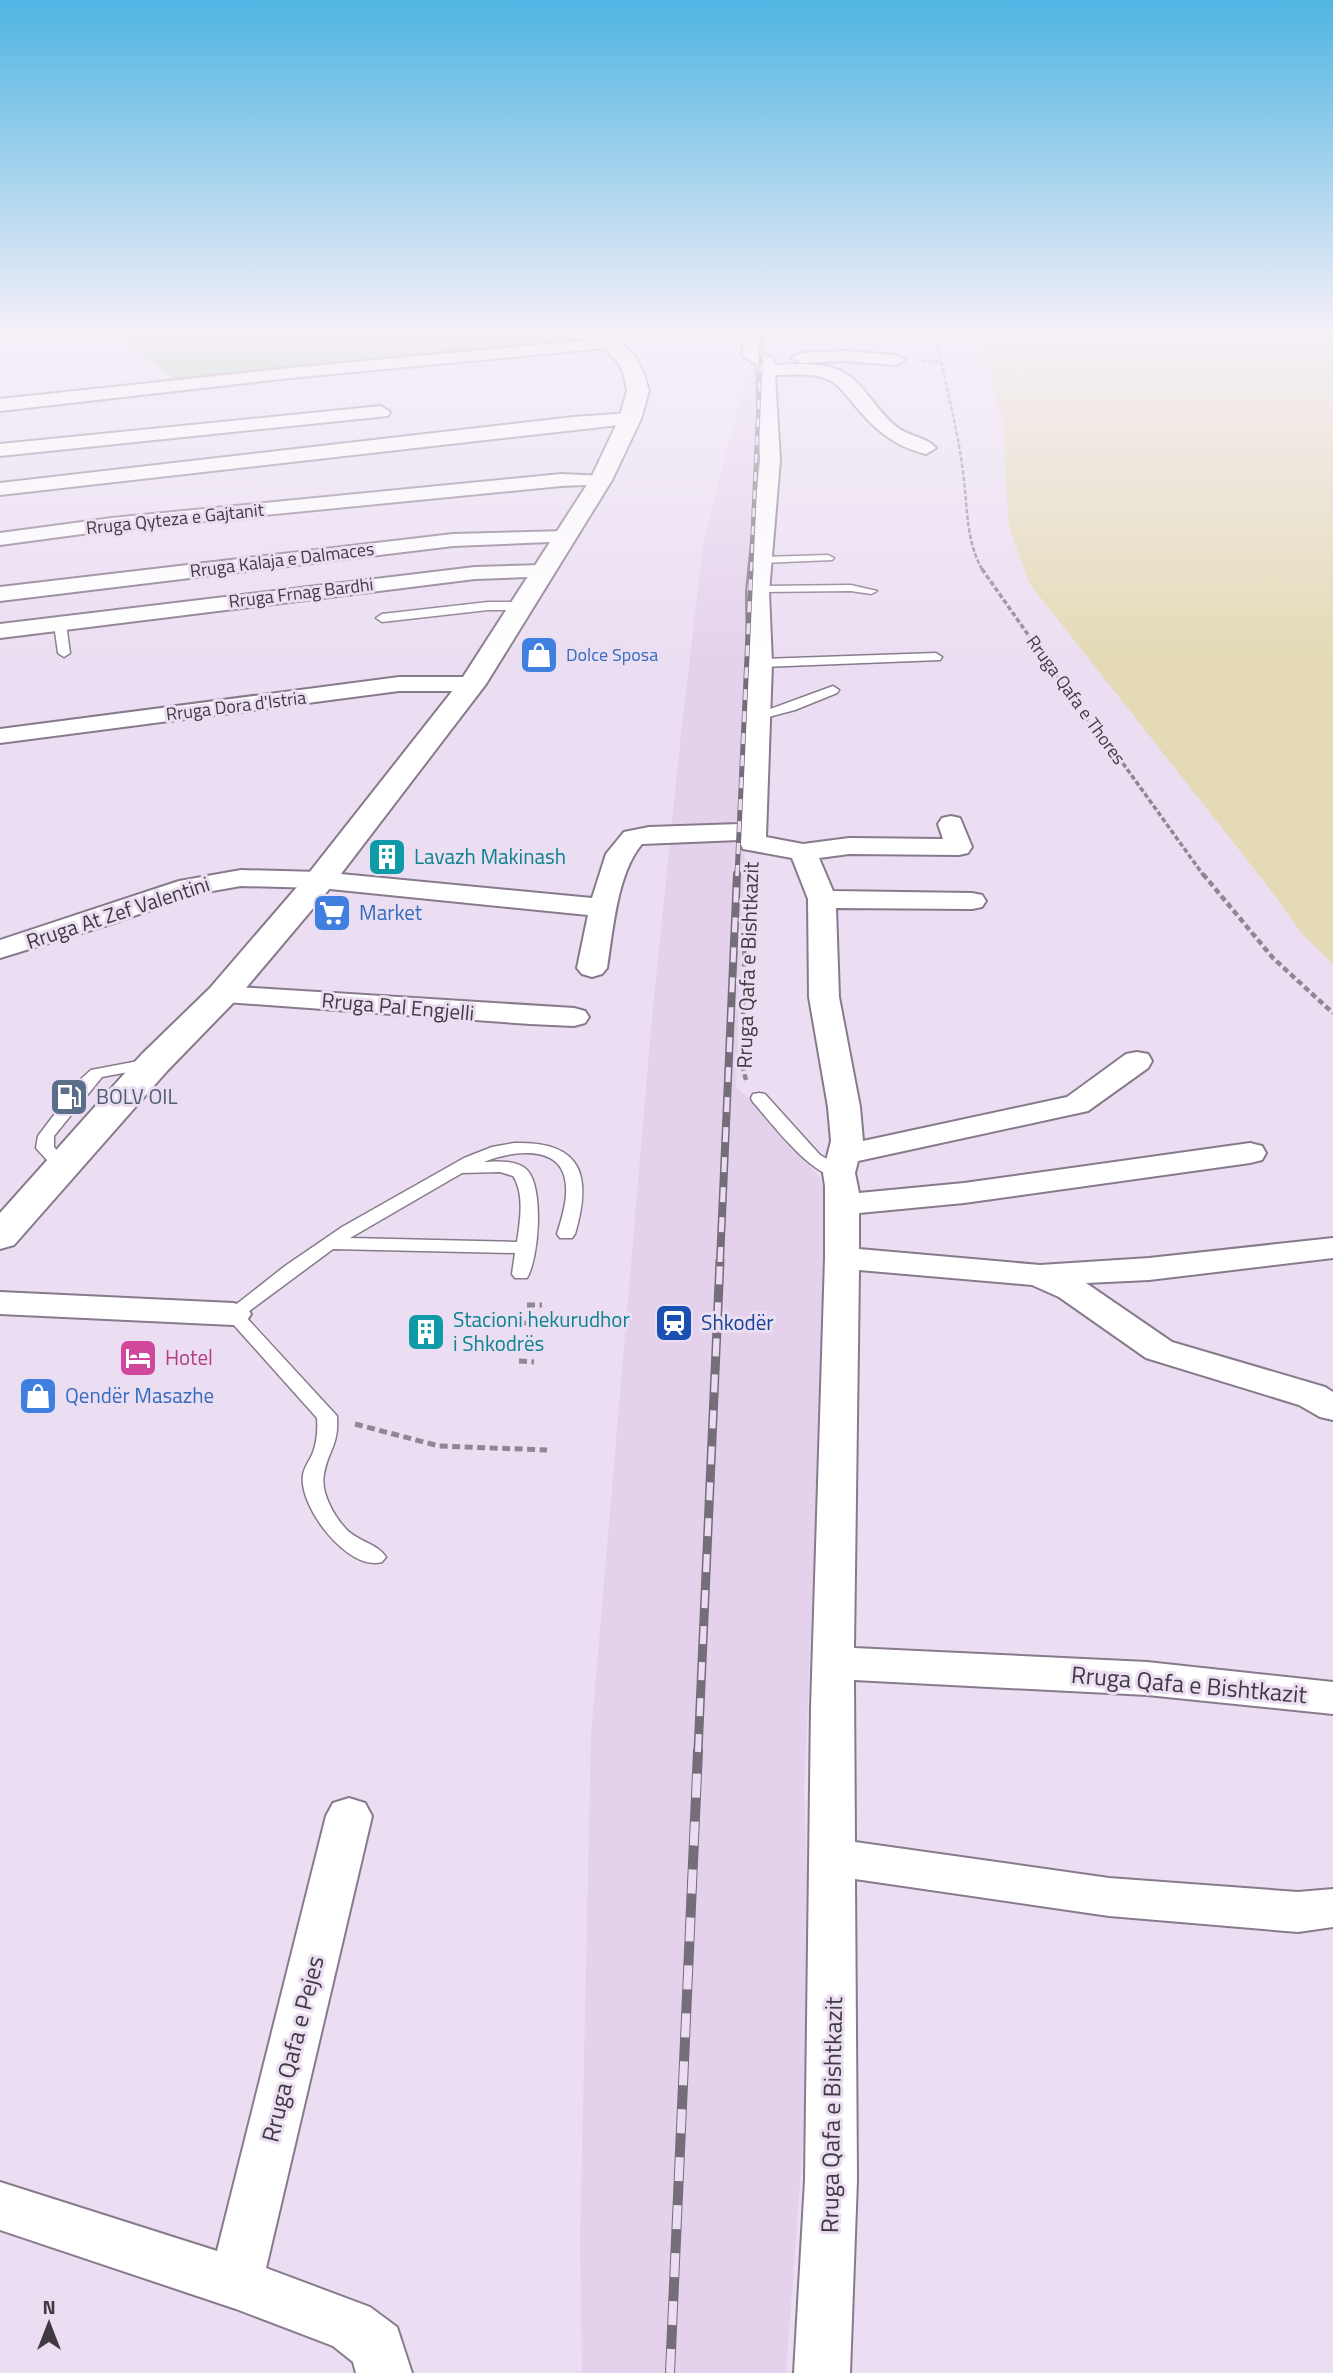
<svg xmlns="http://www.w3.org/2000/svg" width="1333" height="2373" viewBox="0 0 1333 2373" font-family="'Titillium Web',sans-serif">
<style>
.built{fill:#e4d2ec}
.green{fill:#9ad091}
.sand{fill:#e4dab5}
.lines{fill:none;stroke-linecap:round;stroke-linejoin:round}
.service-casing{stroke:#877a8c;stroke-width:3}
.minor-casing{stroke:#877a8c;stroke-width:4}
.secondary-casing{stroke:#877a8c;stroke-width:4}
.path-far3{stroke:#908794;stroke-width:2.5;stroke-dasharray:4.5 2;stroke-linecap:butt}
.path-far2{stroke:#908794;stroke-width:3.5;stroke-dasharray:5 2.5;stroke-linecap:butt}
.path-far1{stroke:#908794;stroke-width:4.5;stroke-dasharray:6 3.5;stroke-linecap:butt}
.path{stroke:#908794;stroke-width:5;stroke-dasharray:8 4.5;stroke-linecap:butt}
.service{fill:#fff;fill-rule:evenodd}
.minor{fill:#fff;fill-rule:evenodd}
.secondary{fill:#fff;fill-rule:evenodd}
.rail-far4-casing{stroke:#756d79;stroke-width:4.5}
.rail-far3-casing{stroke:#756d79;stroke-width:5}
.rail-far2-casing{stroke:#756d79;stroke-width:8}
.rail-far1-casing{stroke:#756d79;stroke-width:9}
.rail-casing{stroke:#756d79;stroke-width:10}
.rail-far4{stroke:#ebdef2;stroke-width:2.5;stroke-dasharray:9;stroke-linecap:butt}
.rail-far3{stroke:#ebdef2;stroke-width:3.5;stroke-dasharray:11;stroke-linecap:butt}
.rail-far2{stroke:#ebdef2;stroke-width:5;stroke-dasharray:15;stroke-linecap:butt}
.rail-far1{stroke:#ebdef2;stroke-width:6;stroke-dasharray:18;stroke-linecap:butt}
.rail{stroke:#ebdef2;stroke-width:8;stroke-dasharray:24;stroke-linecap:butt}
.labels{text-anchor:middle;stroke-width:6;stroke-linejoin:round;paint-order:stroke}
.far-street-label{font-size:18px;fill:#403a42;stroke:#ebdef2}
.far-shop-label{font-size:18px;fill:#366cbe;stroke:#ebdef2;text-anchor:start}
.culture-label{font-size:21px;fill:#0d838f;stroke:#ebdef2;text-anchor:start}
.street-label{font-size:21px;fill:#403a42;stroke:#ebdef2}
.shop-label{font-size:21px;fill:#366cbe;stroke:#ebdef2;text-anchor:start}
.service-label{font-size:21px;fill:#4e5e75;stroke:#ebdef2;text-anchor:start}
.transit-label{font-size:21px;fill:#164399;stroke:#ebdef2;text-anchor:start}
.hotel-label{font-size:21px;fill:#b23c85;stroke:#ebdef2;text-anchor:start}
.near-street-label{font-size:24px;fill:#403a42;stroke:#ebdef2}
</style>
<rect width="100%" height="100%" fill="#ebdef2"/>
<!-- built -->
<polygon class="built" points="749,366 763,367 736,1087 772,1120 821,1179 830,1215 804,1791 812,2021 786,2373 582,2373 580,2243 591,1735 652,1017 681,734 704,538"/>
<!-- green -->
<polygon class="green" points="113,330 570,330 584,342 215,380 174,380"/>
<!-- sand -->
<polygon class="sand" points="978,330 1333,330 1333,964 1303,935 1267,885 1029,583 1009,527 1002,419"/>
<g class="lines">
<defs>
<g id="service">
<polygon points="828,555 834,558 832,560 761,563 755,560 761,557"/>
<polygon points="851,585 877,591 871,594 851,591 758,592 752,589 758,586"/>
<polygon points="488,602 523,602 529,606 523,610 488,610 382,622 376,618 382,614"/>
<polygon points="60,620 66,624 70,653 64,657 58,653 54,624"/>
<polygon points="936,653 942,657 940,660 760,667 754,663 760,659"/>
<polygon points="833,686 839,690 837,693 795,710 757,720 751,716"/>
<polygon points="154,1058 162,1063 160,1066 102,1077 54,1136 54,1147 72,1167 63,1172 57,1171 36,1148 38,1136 82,1078 91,1070"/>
<path d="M759,1093L765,1094L820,1155L845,1169L848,1173L845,1177C816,1184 771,1122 753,1102L751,1098L753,1094Z"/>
<path d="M514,1143C583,1141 592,1176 575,1234L572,1238H560L557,1234C562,1217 569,1197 565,1179C558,1143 508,1152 484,1162C497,1161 517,1160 527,1170C544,1187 539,1258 527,1278H515L512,1274L515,1253L333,1249L244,1315L337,1416C339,1446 328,1450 324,1474C320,1492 334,1516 346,1529C357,1541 378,1544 386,1557L382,1562C348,1572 298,1506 303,1475C304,1468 309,1461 312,1455C317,1443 318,1431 317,1418L224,1314L285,1266L342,1227L464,1158L492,1147ZM462,1173L500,1172L513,1176C525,1194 520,1222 517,1242L350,1238Z"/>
</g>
<g id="minor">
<path d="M745,330H761L760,353L772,358L775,365C798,364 829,361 849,376C866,388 879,414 898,428C909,436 928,438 936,448L926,454C893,446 873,428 852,402C845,394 840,385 829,380C813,372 793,375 775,375L780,460L769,592L772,663L766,837L803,844L849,838L943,839L938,824L942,818L951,816L960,818L972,847L968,853L959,855L849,854L819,858L833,891L972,893L982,895L986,901L982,907L972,909L836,908L839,997L860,1107L863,1141L1067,1097L1126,1054L1137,1052L1148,1054L1152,1061L1148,1068L1088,1111L858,1161L855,1173L859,1193L964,1183L1250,1143L1262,1146L1266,1153L1262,1160L1250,1163L964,1203L859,1213V1249L1040,1265L1149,1258L1333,1238V1258L1149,1280L1086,1283L1172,1342L1325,1387L1333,1392V1420L1320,1417L1299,1405L1146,1358L1059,1297L1032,1285L859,1270L854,1648L1147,1662L1333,1682V1714L1147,1695L854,1680L855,1842L1109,1878L1298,1892L1333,1889V1927L1298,1932L1109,1916L855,1879L857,2180L850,2373H794L805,2180L811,1708L825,1258V1186L823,1173L831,1141L828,1107L809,997L808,899L792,858L743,849L739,840L642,844C617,873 613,931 607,968L602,974L592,977L582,974L577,968L588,915L320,888L241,886L195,894L114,923L0,958V940L179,881L241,870L320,872L592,898L606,854L624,832L649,827L740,824L748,663L747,592L760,460L757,365L742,355Z"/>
<polygon points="611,338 620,343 617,347 290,378 0,411 0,399 290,368"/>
<polygon points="845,351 896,355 905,360 896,365 845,361 801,363 792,358 801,353"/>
<polygon points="381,406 390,412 388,416 0,456 0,444"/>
<polygon points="630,413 637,415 639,419 637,423 0,495 0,483 573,417"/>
<polygon points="561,474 608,476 611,480 608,484 561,486 112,530 0,545 0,533 112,518"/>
<polygon points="566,531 573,533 576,537 573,541 453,546 0,601 0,587 453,534"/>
<polygon points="544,565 552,566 555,571 552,576 475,579 0,638 0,624 475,567"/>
<polygon points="399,677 472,677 480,679 484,684 480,689 472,691 399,691 0,743 0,729"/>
<polygon points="222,986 574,1008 585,1011 589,1017 585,1023 574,1026 530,1024 212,1001 207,995 212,989"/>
<polygon points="0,1292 233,1303 246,1306 251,1314 246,1322 233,1325 0,1314"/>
<polygon points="349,1798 365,1803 372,1816 266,2268 370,2307 397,2327 412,2373 356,2373 353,2362 333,2346 236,2309 0,2230 0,2182 217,2251 326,1816 333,1803"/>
</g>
<polygon id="secondary" points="585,330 606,330 634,355 644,374 649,391 641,419 612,480 486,684 331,887 234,1002 167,1071 14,1245 0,1249 0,1213 141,1055 210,988 309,873 461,680 590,480 619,419 627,391 624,374 618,362"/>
</defs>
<!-- service casing -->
<use href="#service" class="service-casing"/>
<!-- minor casing -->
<use href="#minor" class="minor-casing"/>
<!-- secondary casing -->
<use href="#secondary" class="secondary-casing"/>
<!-- path-far3 -->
<g class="path-far3">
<path d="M934,330C944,377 957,425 963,472C968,507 965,540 983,571"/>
<polyline points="921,361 941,362"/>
</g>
<!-- path-far2 -->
<g class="path-far2">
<polyline points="982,569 1104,743 1122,762 1204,876"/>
<polyline points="749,876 750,866"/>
</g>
<!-- path-far1 -->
<g class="path-far1">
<polyline points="1203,874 1273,958 1333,1013"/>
<polyline points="746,1080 742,1064 745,926 749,874"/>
</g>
<!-- path -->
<g class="path">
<polyline points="527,1305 542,1305"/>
<polyline points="524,1323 540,1323"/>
<polyline points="522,1341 537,1342"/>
<polyline points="519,1361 534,1362"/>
<polyline points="355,1424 439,1446 547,1450"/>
</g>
<!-- service -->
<use href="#service" class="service"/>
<!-- minor -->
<use href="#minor" class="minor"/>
<!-- secondary -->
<use href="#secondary" class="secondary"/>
<defs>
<polyline id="rail-far4" points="751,571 762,330"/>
<polyline id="rail-far3" points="737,876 751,569"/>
<polyline id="rail-far2" points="720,1262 737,874"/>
<polyline id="rail-far1" points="698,1752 720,1261"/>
<polyline id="rail" points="670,2373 698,1751"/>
</defs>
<!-- rail-far4 casing -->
<use href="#rail-far4" class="rail-far4-casing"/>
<!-- rail-far3 casing -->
<use href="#rail-far3" class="rail-far3-casing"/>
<!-- rail-far2 casing -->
<use href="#rail-far2" class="rail-far2-casing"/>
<!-- rail-far1 casing -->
<use href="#rail-far1" class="rail-far1-casing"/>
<!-- rail casing -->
<use href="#rail" class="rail-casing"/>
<!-- rail-far4 -->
<use href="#rail-far4" class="rail-far4"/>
<!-- rail-far3 -->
<use href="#rail-far3" class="rail-far3"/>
<!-- rail-far2 -->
<use href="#rail-far2" class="rail-far2"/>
<!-- rail-far1 -->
<use href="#rail-far1" class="rail-far1"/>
<!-- rail -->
<use href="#rail" class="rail"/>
</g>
<!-- sky -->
<linearGradient id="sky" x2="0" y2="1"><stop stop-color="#4fb5e2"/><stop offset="0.5" stop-color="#f6f0f9"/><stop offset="1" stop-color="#f6f0f9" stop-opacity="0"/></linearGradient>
<rect width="1333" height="662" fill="url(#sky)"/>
<!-- icons -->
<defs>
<symbol id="shop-square" viewBox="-11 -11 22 22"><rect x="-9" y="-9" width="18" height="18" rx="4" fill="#3f7fe0" stroke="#ebdef2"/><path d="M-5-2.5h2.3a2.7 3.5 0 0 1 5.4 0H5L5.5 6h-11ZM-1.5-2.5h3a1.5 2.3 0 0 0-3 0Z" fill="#fff"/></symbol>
<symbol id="building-square" viewBox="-11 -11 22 22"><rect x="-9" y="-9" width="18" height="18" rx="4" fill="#0f9aa8" stroke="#ebdef2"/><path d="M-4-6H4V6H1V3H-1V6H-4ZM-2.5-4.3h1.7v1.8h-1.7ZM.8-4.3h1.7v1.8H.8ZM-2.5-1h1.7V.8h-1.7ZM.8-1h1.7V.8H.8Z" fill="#fff"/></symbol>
<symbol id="supermarket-square" viewBox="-11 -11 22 22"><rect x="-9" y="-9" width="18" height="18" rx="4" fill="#3f7fe0" stroke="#ebdef2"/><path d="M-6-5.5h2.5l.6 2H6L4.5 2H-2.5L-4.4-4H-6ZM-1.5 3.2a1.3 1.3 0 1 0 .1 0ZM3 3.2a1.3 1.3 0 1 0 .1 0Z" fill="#fff"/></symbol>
<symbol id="fuel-square" viewBox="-11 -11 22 22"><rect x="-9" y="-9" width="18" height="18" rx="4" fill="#5c6f8a" stroke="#ebdef2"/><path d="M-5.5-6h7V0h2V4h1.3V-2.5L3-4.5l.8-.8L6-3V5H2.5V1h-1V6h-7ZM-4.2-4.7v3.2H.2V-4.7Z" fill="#fff"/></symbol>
<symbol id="station-square" viewBox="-11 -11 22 22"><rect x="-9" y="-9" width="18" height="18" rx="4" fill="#1a4fb4" stroke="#ebdef2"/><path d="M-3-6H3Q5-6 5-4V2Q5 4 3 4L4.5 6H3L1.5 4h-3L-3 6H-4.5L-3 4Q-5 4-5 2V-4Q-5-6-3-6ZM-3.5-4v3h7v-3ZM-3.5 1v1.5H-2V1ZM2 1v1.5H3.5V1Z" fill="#fff"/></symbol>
<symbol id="hotel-square" viewBox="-11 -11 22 22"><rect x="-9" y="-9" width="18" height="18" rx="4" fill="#d1479c" stroke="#ebdef2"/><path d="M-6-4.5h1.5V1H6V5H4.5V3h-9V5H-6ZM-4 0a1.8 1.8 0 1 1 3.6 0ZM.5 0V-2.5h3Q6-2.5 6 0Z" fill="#fff"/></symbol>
</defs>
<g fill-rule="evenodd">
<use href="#shop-square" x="517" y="633" width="44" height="44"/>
<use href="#building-square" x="365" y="835" width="44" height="44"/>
<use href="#supermarket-square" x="310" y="891" width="44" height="44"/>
<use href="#fuel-square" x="47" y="1075" width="44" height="44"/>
<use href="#station-square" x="652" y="1301" width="44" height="44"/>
<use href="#building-square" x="404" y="1310" width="44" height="44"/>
<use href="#hotel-square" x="116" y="1336" width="44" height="44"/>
<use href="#shop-square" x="16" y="1374" width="44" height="44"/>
</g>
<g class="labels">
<!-- far-street labels -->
<g class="far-street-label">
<text transform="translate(175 519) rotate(-6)" y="6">Rruga Qyteza e Gajtanit</text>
<text transform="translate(282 560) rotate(-7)" y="6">Rruga Kalaja e Dalmaces</text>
<text transform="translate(301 593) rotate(-7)" y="6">Rruga Frnag Bardhi</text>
<text transform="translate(1076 700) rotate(54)" y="6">Rruga Qafa e Thores</text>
<text transform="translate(236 706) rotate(-7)" y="6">Rruga Dora d'Istria</text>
</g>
<!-- far-shop labels -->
<g class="far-shop-label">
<text x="566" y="661">Dolce Sposa</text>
</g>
<!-- culture labels -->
<g class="culture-label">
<text x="414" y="864">Lavazh Makinash</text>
<text x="453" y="1327">Stacioni hekurudhor<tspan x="453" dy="24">i Shkodrës</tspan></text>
</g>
<!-- street labels -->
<g class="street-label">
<text transform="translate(118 913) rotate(-18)" y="7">Rruga At Zef Valentini</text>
<text transform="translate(748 965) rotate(-88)" y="7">Rruga Qafa e Bishtkazit</text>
<text transform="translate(398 1007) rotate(5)" y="7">Rruga Pal Engjelli</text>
</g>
<!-- shop labels -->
<g class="shop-label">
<text x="359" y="920">Market</text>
<text x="65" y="1403">Qendër Masazhe</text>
</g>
<!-- service labels -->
<g class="service-label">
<text x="96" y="1104">BOLV OIL</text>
</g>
<!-- transit labels -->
<g class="transit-label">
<text x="701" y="1330">Shkodër</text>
</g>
<!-- hotel labels -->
<g class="hotel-label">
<text x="165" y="1365">Hotel</text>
</g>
<!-- near-street labels -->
<g class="near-street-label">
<text transform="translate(1189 1685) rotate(5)" y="8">Rruga Qafa e Bishtkazit</text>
<text transform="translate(293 2049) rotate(-76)" y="8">Rruga Qafa e Pejes</text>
<text transform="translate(832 2115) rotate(-89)" y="8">Rruga Qafa e Bishtkazit</text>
</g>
</g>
<!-- north arrow -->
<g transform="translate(49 2324)" stroke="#ebdef2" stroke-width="5" paint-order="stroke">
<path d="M0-5L12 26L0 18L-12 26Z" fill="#403a42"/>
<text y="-10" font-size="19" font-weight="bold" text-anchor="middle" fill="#403a42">N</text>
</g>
</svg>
